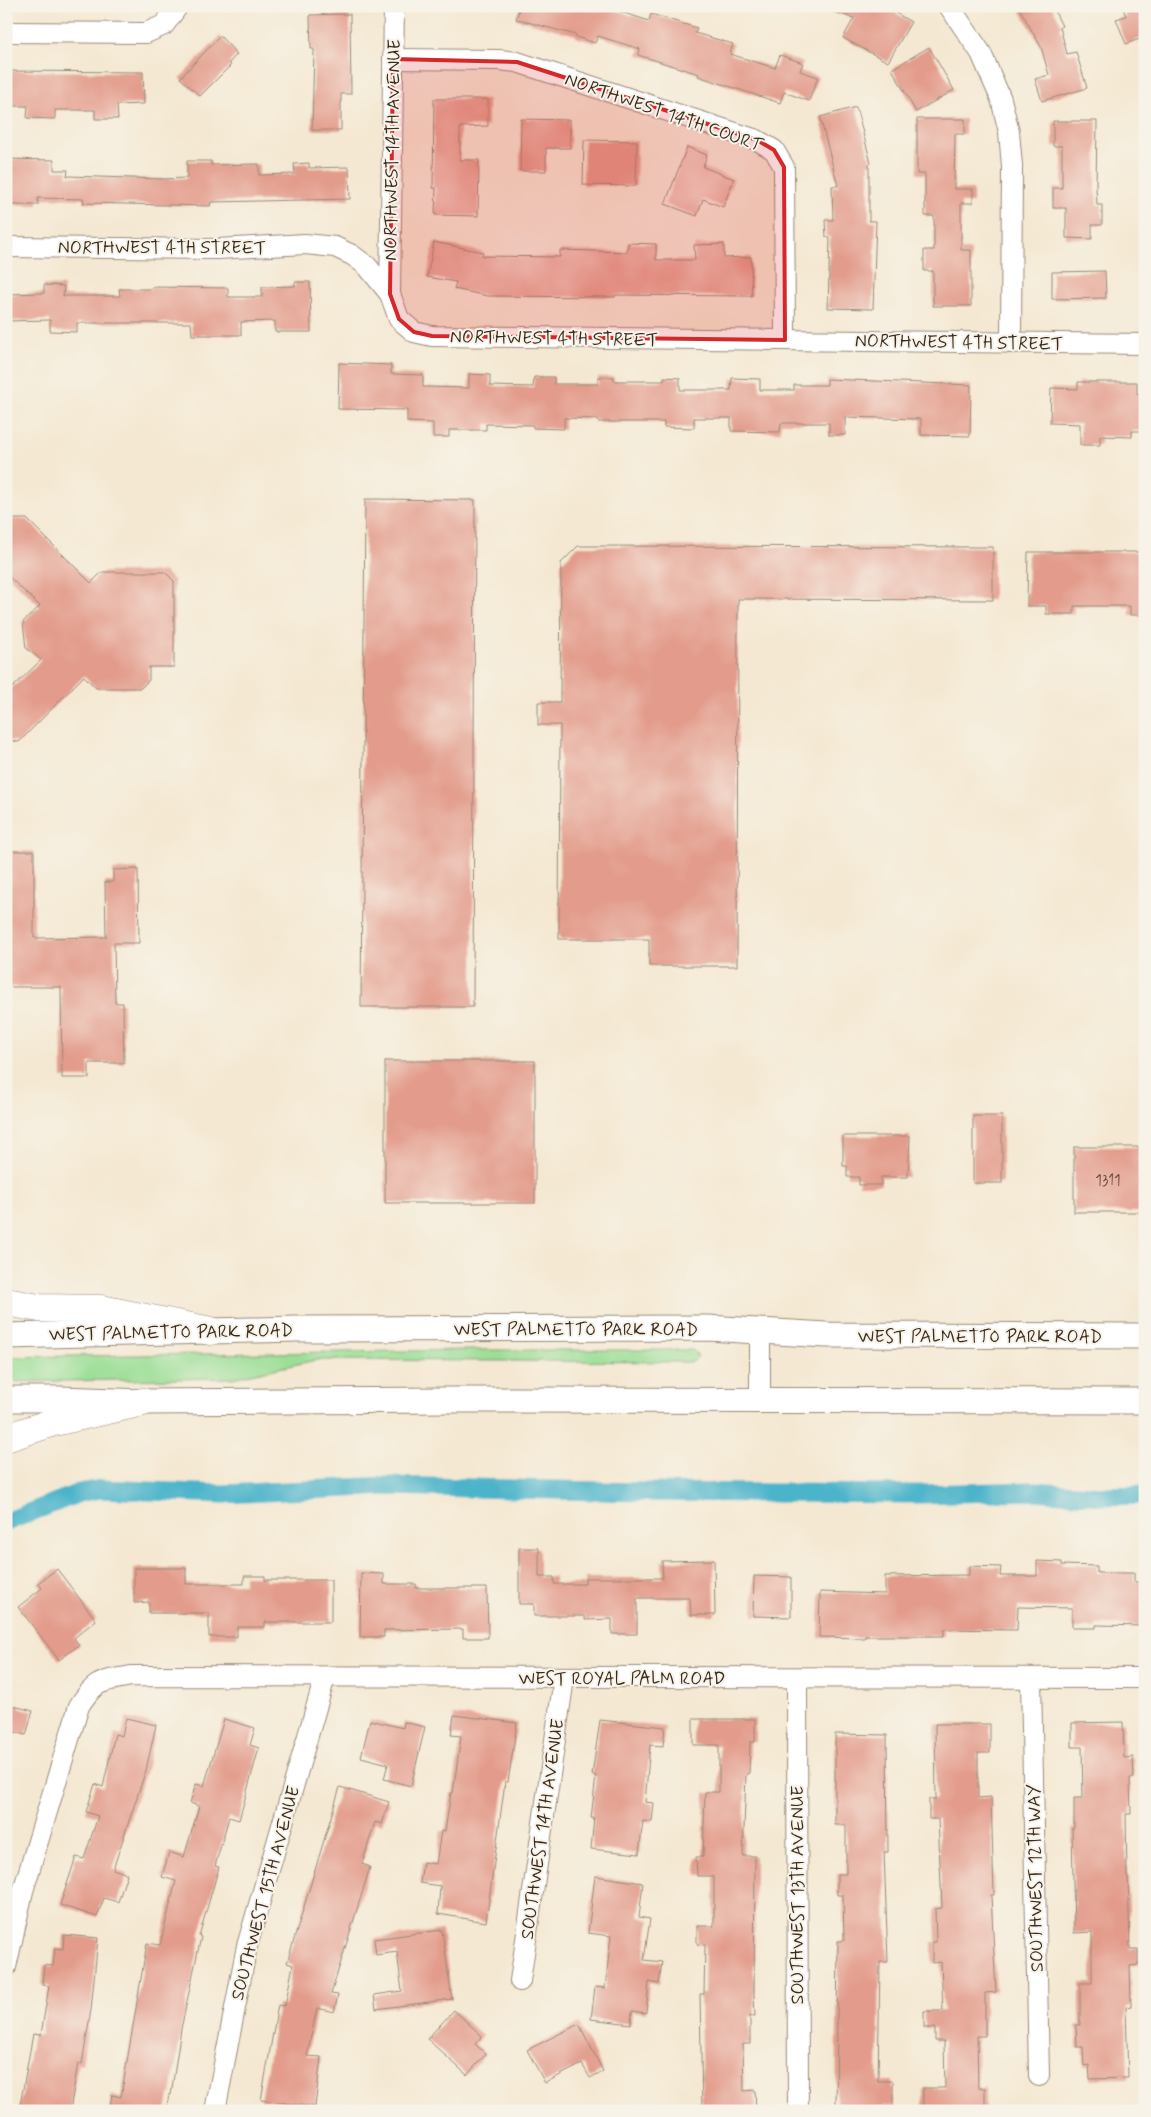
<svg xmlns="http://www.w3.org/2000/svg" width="1151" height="2117" viewBox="0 0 1151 2117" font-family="Mynerve,sans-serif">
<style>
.green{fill:#9bde96;stroke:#6b845a}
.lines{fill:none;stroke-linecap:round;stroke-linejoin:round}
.canal{stroke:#4cb4ca;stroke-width:19}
.building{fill:#e39c8c}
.minor-casing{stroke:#988978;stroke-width:22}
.major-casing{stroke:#988978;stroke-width:27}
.highway-casing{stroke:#988978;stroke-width:29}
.minor{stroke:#fff;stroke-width:20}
.major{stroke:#fff;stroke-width:25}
.highway{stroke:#fff;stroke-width:28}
.marked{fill:#d62828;fill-opacity:0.2;stroke:#d62828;stroke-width:4;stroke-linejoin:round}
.labels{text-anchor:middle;stroke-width:4;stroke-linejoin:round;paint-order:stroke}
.number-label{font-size:15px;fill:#65463a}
.street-label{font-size:18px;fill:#3b2a1e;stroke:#f7f3e8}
</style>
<rect width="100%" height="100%" fill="#f7f3e8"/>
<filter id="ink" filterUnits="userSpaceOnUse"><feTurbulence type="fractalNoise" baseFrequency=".02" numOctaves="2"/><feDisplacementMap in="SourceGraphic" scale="10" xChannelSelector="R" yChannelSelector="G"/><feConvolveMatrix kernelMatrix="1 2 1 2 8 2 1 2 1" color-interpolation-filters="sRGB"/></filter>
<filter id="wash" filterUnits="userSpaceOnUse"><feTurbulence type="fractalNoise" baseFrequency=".0096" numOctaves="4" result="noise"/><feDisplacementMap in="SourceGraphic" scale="20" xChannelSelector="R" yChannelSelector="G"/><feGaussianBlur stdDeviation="1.12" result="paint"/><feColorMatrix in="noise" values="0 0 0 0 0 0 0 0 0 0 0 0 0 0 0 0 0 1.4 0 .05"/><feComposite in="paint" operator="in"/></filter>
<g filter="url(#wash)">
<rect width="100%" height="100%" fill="#f4e8d2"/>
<!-- green -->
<polygon class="green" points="468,1350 691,1350 694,1351 698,1356 693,1362 316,1360 232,1378 6,1382 6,1357"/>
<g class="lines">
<!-- canal -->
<polyline class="canal" points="6,1522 79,1493 101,1489 223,1494 387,1486 641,1492 919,1494 1035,1491 1103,1496 1145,1495"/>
</g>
<g id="blocks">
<!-- building -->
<g class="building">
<polygon points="520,6 613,6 612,9 649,21 651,14 697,28 695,33 733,44 730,54 775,68 780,55 803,63 800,71 818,77 809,101 784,92 780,103 698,76 699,74 638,55 640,49 598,36 595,43 576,37 576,35 516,19"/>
<polygon points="826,6 884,6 911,22 888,62 843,38 854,18 826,10"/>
<polygon points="1018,6 1052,6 1062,26 1060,27 1067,54 1076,52 1087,88 1042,101 1035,79 1049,75 1041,47"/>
<polygon points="1122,6 1145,6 1145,37 1126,44 1116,19 1126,16"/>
<polygon points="350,14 351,94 341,94 341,130 312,130 314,49 311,49 310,15"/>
<polygon points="220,36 237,54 229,63 231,65 200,96 180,78"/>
<polygon points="929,47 954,90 916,112 892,69"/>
<polygon points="6,71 143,72 144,104 117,105 118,119 95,119 95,110 55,110 55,119 27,118 28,106 6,106"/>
<polygon points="434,99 488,99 488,126 460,127 460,160 479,160 478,216 435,215 436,188 433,188"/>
<polygon points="856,107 871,163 869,164 869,221 876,221 873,309 828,308 830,237 826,237 825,220 833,220 832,186 838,186 820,117"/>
<polygon points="521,119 570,120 570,148 546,148 546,171 520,171"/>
<polygon points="917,119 965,119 965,134 955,134 954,189 973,189 973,203 961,203 961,250 971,250 971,306 933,306 933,271 924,271 924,250 934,250 934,216 925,216 925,174 917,174"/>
<polygon points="1053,121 1097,121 1096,188 1097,205 1102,205 1102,225 1092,225 1092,239 1066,238 1066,208 1053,208 1053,188 1062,188 1062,146 1053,146"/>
<polygon points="584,140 637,141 636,186 583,185"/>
<polygon points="687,147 707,155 703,167 734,179 723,207 703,199 697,216 665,204"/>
<polygon points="6,159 54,160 54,170 68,170 67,176 163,179 187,178 187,161 211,161 211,165 259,164 259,175 295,174 294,164 309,163 309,168 349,167 350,199 211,202 210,206 83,203 84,199 38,198 38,205 6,205"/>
<polygon points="434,242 483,252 482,256 560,257 560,250 627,252 628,243 656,244 656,260 695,260 694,245 724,244 724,258 751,257 752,296 615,295 615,297 488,296 454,289 456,282 427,277"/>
<polygon points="1105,271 1106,298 1052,299 1052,272"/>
<polygon points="295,282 310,282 311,332 275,332 275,321 241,322 241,335 192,335 191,323 77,323 77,332 50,331 50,320 6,321 6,294 44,293 44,285 64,286 63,296 120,296 119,289 152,289 152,287 228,288 228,297 262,297 262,287 295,286"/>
<polygon points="339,363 391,365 391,374 423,375 423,387 469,388 469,374 490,375 490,386 533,387 534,377 554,377 554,384 598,384 598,377 614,377 614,381 664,381 664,377 680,378 680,390 731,390 732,378 760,379 760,390 794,390 794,385 827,385 827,379 971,385 970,436 921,435 921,419 845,417 845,435 829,435 829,423 781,423 780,432 731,431 731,418 694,418 694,428 664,427 664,422 598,422 598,419 564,418 564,429 533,428 533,425 486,424 486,430 449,430 449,437 433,437 433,423 407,422 407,410 338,409"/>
<polygon points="1078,382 1137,382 1137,394 1145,394 1145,431 1132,431 1132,437 1100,436 1100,445 1080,445 1080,424 1050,423 1051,388 1078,389"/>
<polygon points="365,499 475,500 473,1007 361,1007"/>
<polygon points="6,519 27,519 91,583 102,572 165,572 174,581 174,667 149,667 149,680 141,688 96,688 84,676 19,742 6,740 6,694 41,660 26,648 23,622 40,606 6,574"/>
<polygon points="578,546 993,547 993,600 738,599 737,966 649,966 649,939 559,939 560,725 538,725 538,702 560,702 561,563"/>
<polygon points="1028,552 1145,552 1145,615 1130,615 1130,606 1074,606 1074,614 1046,614 1046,606 1027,606"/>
<polygon points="6,851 34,851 34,938 106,937 105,882 113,882 113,870 138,869 139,943 114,943 115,1003 123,1003 124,1063 89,1063 89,1078 62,1078 61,987 6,987"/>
<rect x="385" y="1061" width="150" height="142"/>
<rect x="973" y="1116" width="29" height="67"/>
<polygon points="843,1136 910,1136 908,1177 881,1177 881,1185 859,1185 859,1177 847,1177 847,1166 843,1166"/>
<rect x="1074" y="1147" width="67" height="65"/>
<polygon points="519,1548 539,1548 539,1577 554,1577 554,1584 585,1584 585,1578 663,1578 662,1561 714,1560 715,1615 691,1615 690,1598 637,1598 637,1634 612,1634 612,1619 585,1620 585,1616 534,1616 534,1604 519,1604"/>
<polygon points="1037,1561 1062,1562 1062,1565 1097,1566 1097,1573 1134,1573 1134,1582 1145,1582 1145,1626 1096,1625 1096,1628 1072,1628 1072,1608 1018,1607 1017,1630 944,1629 944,1636 865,1636 865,1638 819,1637 820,1592 885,1594 885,1576 969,1575 969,1566 1001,1567 1000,1576 1037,1576"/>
<polygon points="134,1568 186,1568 186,1584 244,1584 244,1576 265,1576 265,1580 331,1580 331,1622 265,1622 265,1627 237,1627 237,1637 209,1637 209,1613 149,1613 149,1602 134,1603"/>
<polygon points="57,1569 96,1620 74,1638 79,1645 59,1660 18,1607 42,1588 38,1583"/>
<polygon points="361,1573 384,1574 384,1584 416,1584 416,1588 487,1588 488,1638 463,1638 463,1629 384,1630 384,1637 360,1637"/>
<polygon points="754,1576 791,1577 791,1617 753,1616"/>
<polygon points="6,1704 33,1711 26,1735 6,1730"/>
<polygon points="454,1715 517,1723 508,1782 505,1782 486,1922 438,1914 440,1886 420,1883 423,1862 436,1864 441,1831 445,1831 451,1793 453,1793 461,1736 451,1735"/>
<polygon points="126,1718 156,1725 146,1770 113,1869 127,1874 118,1902 104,1898 97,1917 60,1905 76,1857 84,1859 98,1816 86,1812 95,1784 103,1787 115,1734 122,1736"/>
<polygon points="224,1719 255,1728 250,1745 259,1748 239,1820 229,1817 215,1866 219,1867 199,1936 201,1937 181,2029 171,2095 169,2095 166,2111 109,2111 112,2095 121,2097 147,1943 160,1945 176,1881 162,1877 169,1852 184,1857 199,1806 190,1803 196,1784 204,1786"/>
<polygon points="693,1719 755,1719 755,1742 750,1742 749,1774 746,1774 743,1856 755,1856 754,1994 755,2016 750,2016 750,2044 743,2044 744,2091 755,2090 756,2111 702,2111 700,1994 704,1994 705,1945 697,1944 697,1926 714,1926 714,1876 697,1876 696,1857 703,1857 705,1792 719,1792 719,1745 693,1745"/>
<polygon points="370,1720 403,1728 404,1722 425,1727 411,1786 384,1779 388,1764 361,1757"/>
<polygon points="600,1720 665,1727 663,1746 650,1745 645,1802 654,1803 652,1822 643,1821 639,1854 591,1849 594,1818 591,1818 596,1776 592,1775"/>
<polygon points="1123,1722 1124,1758 1133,1757 1134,1778 1130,1778 1131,1814 1126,1814 1127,1876 1128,1876 1130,1949 1138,1949 1138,1965 1130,1966 1131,2006 1126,2007 1128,2078 1090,2079 1089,2065 1084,2066 1083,2047 1077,2047 1076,2025 1080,2025 1080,1983 1092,1983 1092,1932 1074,1933 1072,1828 1074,1828 1074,1798 1083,1798 1082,1747 1072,1747 1072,1723"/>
<polygon points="935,1724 990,1724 990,1753 978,1753 978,1798 991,1797 994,1895 991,1895 996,1992 985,1993 985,2036 977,2036 978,2088 985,2088 985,2111 923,2109 923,2088 945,2088 944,2041 935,2041 935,2028 924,2028 924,2011 943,2011 941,1962 932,1963 932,1942 936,1942 935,1909 942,1908 938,1819 929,1819 929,1799 936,1799"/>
<polygon points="835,1734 887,1735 888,1852 884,1852 888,1962 880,1962 878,2081 893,2081 893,2106 883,2106 883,2111 846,2111 846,2107 836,2108 838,1941 844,1941 843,1895 837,1895 837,1874 846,1874 846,1825 835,1825"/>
<polygon points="340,1787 389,1802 382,1824 375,1822 362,1864 370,1867 331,1994 338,1995 334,2012 317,2008 307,2056 321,2057 315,2107 261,2100 278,2005 285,2006 293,1965 287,1963"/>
<polygon points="595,1876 643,1883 639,1917 650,1919 644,1960 662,1962 659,1984 649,1982 646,2013 632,2011 631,2024 591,2019 595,1987 605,1988 611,1936 588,1933"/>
<polygon points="442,1930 452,1999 376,2009 374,1995 402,1991 397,1952 376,1955 374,1939"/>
<polygon points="64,1935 98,1938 91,2010 82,2064 78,2063 70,2111 19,2111 33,2034 41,2035 49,1986 42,1985 44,1965 53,1966 55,1948 63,1949"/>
<polygon points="454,2010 482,2036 475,2044 486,2054 467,2075 427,2039"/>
<polygon points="579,2024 603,2071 590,2078 582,2064 545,2083 527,2050"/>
</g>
</g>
</g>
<g filter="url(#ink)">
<use href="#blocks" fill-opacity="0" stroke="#988978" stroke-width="1"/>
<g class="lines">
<defs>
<g id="minor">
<polyline points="949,6 981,53 1001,99 1009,132 1012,166 1011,343"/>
<polyline points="6,32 146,33 164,25 178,6"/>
<polyline points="393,59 499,60 517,62 757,140 774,150 784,167 785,340"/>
<polyline points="6,247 217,249 305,244 335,247 352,255 367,266 390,294 399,319 414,332 432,336 1145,344"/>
<polyline points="390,294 394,6"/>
<polyline points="760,1332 760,1400"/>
<polyline points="797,1678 798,2111"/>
<polyline points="1031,1679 1039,2076"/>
<path d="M6,1967L23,1891L79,1706C96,1679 102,1682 131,1676L1145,1678"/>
<polyline points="520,1981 564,1678"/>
<polyline points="215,2111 247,1946 325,1677"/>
</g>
<g id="major">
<polyline points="6,1336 296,1329 708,1328 826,1335 1145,1336"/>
<polyline points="6,1399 61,1399 143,1402 450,1400 1145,1401"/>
</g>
<g id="highway">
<polyline points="6,1302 39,1308 101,1309 211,1331"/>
<polyline points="6,1438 54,1422 143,1402"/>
</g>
</defs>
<!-- minor casing -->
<use href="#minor" class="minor-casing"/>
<!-- major casing -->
<use href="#major" class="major-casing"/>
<!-- highway casing -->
<use href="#highway" class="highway-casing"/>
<!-- minor -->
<use href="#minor" class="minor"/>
<!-- major -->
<use href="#major" class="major"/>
<!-- highway -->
<use href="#highway" class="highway"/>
</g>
</g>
<!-- marked area -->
<path class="marked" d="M393,59L517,62L757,140L774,150L784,167L785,340L432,336L414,332L399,319L390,294Z"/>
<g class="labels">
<!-- number labels -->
<g class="number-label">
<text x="1108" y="1185">1311</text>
</g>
<!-- street labels -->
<g class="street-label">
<text transform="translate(664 112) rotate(19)" y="6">NORTHWEST 14TH COURT</text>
<text transform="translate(392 150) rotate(-89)" y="6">NORTHWEST 14TH AVENUE</text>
<text x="162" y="253">NORTHWEST 4TH STREET</text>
<text transform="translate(554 338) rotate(1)" y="6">NORTHWEST 4TH STREET</text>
<text transform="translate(959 342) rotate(1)" y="6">NORTHWEST 4TH STREET</text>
<text x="576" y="1335">WEST PALMETTO PARK ROAD</text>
<text transform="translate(171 1332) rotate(-1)" y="6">WEST PALMETTO PARK ROAD</text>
<text x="980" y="1342">WEST PALMETTO PARK ROAD</text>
<text x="622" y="1684">WEST ROYAL PALM ROAD</text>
<text transform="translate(542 1829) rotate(-82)" y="6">SOUTHWEST 14TH AVENUE</text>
<text transform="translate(1035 1878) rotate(-91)" y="6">SOUTHWEST 12TH WAY</text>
<text transform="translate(265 1893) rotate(-75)" y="6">SOUTHWEST 15TH AVENUE</text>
<text transform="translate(797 1895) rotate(-90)" y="6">SOUTHWEST 13TH AVENUE</text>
</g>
</g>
<!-- margin -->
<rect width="1151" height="2117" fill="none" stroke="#f7f3e8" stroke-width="25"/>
</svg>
